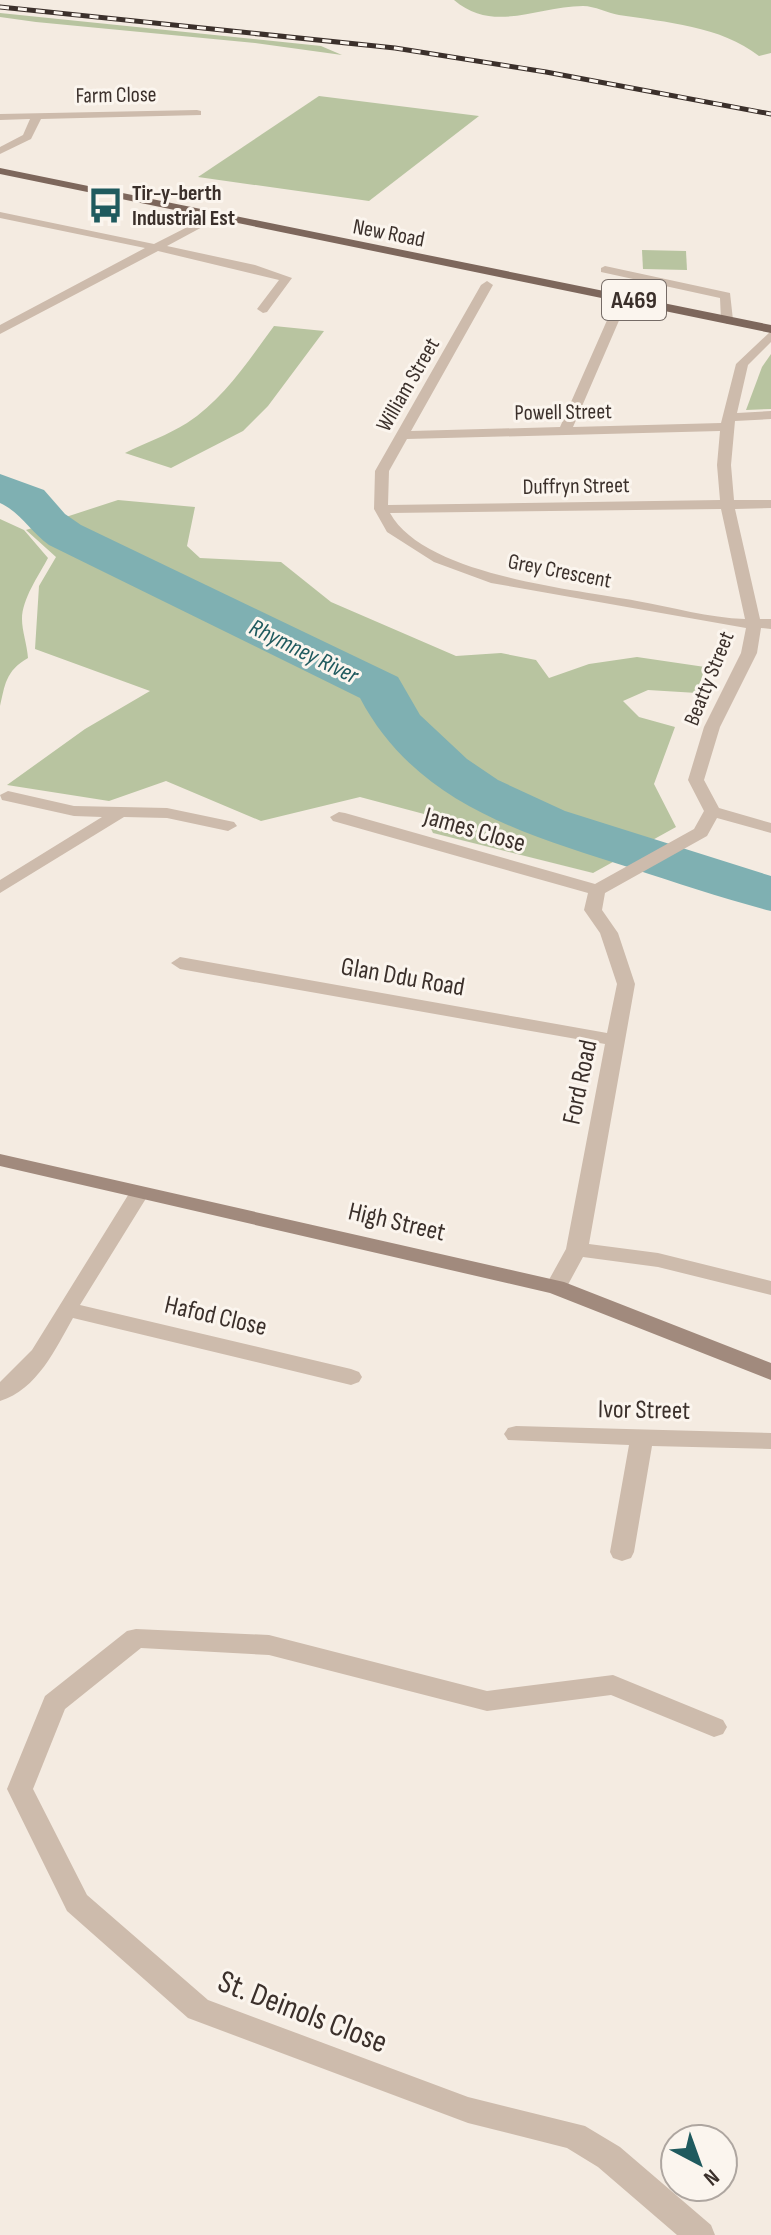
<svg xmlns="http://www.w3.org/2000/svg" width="771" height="2235" viewBox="0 0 771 2235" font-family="'Sofia Sans Condensed',sans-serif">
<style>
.green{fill:#b8c4a0}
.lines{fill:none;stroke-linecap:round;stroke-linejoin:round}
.river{fill:#7fb0b2;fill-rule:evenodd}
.minor{fill:#cdbbac;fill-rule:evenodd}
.secondary{fill:#a18a7d;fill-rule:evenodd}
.primary{fill:#7d675c;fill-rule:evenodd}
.rail-casing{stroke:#3b302b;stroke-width:5}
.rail{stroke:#fbf5ee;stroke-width:3;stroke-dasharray:9;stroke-linecap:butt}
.labels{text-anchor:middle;stroke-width:6;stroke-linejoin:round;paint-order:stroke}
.far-street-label{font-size:22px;fill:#3b302b;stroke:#fbf5ee}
.far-poi-label{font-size:22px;font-weight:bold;fill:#3b302b;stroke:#fbf5ee;text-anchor:start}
.shield{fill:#fbf5ee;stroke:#756b66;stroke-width:2}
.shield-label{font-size:24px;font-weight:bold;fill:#3b302b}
.far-water-label{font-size:24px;font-style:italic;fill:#1f5a5e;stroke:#fbf5ee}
.street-label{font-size:26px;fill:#3b302b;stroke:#fbf5ee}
.near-street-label{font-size:32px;fill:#3b302b;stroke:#fbf5ee}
</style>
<rect width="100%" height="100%" fill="#f4ebe1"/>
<!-- green -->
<g class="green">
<path d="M454,0H771V53L759,56C721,26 665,22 619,15C607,13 595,6 583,6C537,6 494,34 454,0Z"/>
<polygon points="0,13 321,46 342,55 255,43 36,22 0,17"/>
<polygon points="319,96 479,116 369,201 198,177"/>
<polygon points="642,250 686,251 687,270 643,269"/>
<path d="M274,326L324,331L268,406L243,431L171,468L125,453C145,443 168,435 187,423C223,400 249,360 274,326Z"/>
<polygon points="771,354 771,409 746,410 762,367"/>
<polygon points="118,500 195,507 187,546 200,558 281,562 331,602 456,656 501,653 536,660 549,678 589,664 637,657 705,667 697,693 648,690 623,701 639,717 675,727 654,784 676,827 593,873 433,833 424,814 360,797 261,821 166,781 109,801 7,785 85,729 150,691 35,649 39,586 56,557 26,530"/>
<path d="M0,519L24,530L48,558C39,575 22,599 22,619C22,631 27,644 28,658C5,671 5,686 0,706Z"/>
</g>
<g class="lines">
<!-- river -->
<path class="river" d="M0,474L44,490L65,514L81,525L398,677L420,715L467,759L498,780L565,811L771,876V911C724,899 677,883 631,868C524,834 416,804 360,698L49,545C31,532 20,512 0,503Z"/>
<!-- minor -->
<g class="minor">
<polygon points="197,110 201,111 201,115 41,119 31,139 0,154 0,147 23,135 30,119 0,120 0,114"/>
<polygon points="0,212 154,244 215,213 219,214 219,218 167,246 255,265 292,278 267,312 263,313 257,309 279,280 158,251 0,334 0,325 145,248 0,218"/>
<polygon points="605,266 730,293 733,320 727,324 721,320 720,298 601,272 601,268"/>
<path d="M487,281L493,285L411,431L560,427L612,309L618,305L624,309L573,427L721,423L736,364L771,331V342L748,365L737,413L771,411V419L735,421L731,465L734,500H771V508L735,509L760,619H771V629L761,628L757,653L720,727L704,780L719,808L771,823V833L717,818L707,836L605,893L602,910L618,933L635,984L589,1244L658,1253L771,1281V1295L658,1267L583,1257L564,1292H548L545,1287L566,1249L605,1044L180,969L171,963L180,957L607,1033L617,984L600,933L584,910L588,893L333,821L330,817L339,812L345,813L595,884L694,829L704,811L688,780L704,727L741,653L746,628L491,583L434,562L387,532L374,509L375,471L481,285ZM720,431L717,465L720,500L388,505L389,471L407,439ZM721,509L745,619C709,618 672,607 637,601C572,589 424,575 390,513Z"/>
<polygon points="8,791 74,806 167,808 234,822 237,826 228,831 167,818 124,817 0,893 0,880 102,817 74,816 2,800 0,795"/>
<path d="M140,1186L150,1192L80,1305L351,1369L359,1372L362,1377L359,1382L351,1385L73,1318C56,1348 37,1390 0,1401V1382L32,1350L130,1192Z"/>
<polygon points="516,1426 771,1433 771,1449 652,1446 634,1552 631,1558 622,1561 613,1558 610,1552 629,1445 508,1440 504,1434 508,1428"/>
<polygon points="136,1629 269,1635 487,1691 613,1675 723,1720 727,1727 723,1734 714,1737 611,1695 487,1711 269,1655 141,1648 65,1709 33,1789 87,1895 208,2000 468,2097 585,2126 620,2147 711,2225 715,2235 677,2235 598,2167 567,2148 468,2123 188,2018 67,1911 7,1789 45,1696 127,1631"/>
</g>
<!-- secondary -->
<polygon class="secondary" points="0,1154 564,1282 771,1363 771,1380 550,1293 0,1166"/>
<!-- primary -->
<polygon class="primary" points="0,168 771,325 771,333 0,174"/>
<defs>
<polyline id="rail" points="0,7 395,48 546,72 771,114"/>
</defs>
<!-- rail casing -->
<use href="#rail" class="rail-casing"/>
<!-- rail -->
<use href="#rail" class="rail"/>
</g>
<!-- icons -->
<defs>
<symbol id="bus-bare" viewBox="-9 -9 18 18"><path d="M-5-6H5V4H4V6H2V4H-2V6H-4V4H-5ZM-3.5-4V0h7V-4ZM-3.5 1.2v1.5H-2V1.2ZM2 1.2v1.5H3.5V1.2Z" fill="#1f5a5e" stroke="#fbf5ee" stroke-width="2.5" paint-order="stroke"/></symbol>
</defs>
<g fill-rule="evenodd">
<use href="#bus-bare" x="80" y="180" width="51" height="51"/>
</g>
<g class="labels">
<!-- far-street labels -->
<g class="far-street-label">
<text transform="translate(116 94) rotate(-1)" y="8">Farm Close</text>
<text transform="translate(389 232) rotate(11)" y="8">New Road</text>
<text transform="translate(407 384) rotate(-60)" y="8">William Street</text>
<text transform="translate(563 411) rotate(-1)" y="8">Powell Street</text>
<text transform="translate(576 485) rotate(-1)" y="8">Duffryn Street</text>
<text transform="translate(560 570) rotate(11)" y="8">Grey Crescent</text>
<text transform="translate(708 678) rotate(-68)" y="8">Beatty Street</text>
</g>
<!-- far-poi labels -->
<g class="far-poi-label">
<text x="132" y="200">Tir-y-berth<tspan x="132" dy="25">Industrial Est</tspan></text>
</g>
<!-- shield labels -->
<rect class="shield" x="602" y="280" width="64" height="40" rx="6"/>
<g class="shield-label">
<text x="634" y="308">A469</text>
</g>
<!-- far-water labels -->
<g class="far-water-label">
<text transform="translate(304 651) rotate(26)" y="8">Rhymney River</text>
</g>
<!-- street labels -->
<g class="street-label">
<text transform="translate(475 829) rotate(16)" y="9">James Close</text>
<text transform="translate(403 976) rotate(10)" y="9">Glan Ddu Road</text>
<text transform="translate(579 1082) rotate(-78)" y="9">Ford Road</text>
<text transform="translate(397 1221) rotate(13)" y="9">High Street</text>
<text transform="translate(216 1315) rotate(13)" y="9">Hafod Close</text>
<text transform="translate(644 1409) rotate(1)" y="9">Ivor Street</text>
</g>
<!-- near-street labels -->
<g class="near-street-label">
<text transform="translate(303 2011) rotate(21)" y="11">St. Deinols Close</text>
</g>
</g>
<!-- north arrow -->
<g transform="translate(699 2163) rotate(139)"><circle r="38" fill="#fbf5ee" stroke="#aea6a0" stroke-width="2"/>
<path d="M0-6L14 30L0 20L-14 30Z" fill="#1f5a5e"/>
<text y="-12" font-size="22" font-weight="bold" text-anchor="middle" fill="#3b302b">N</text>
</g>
</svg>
